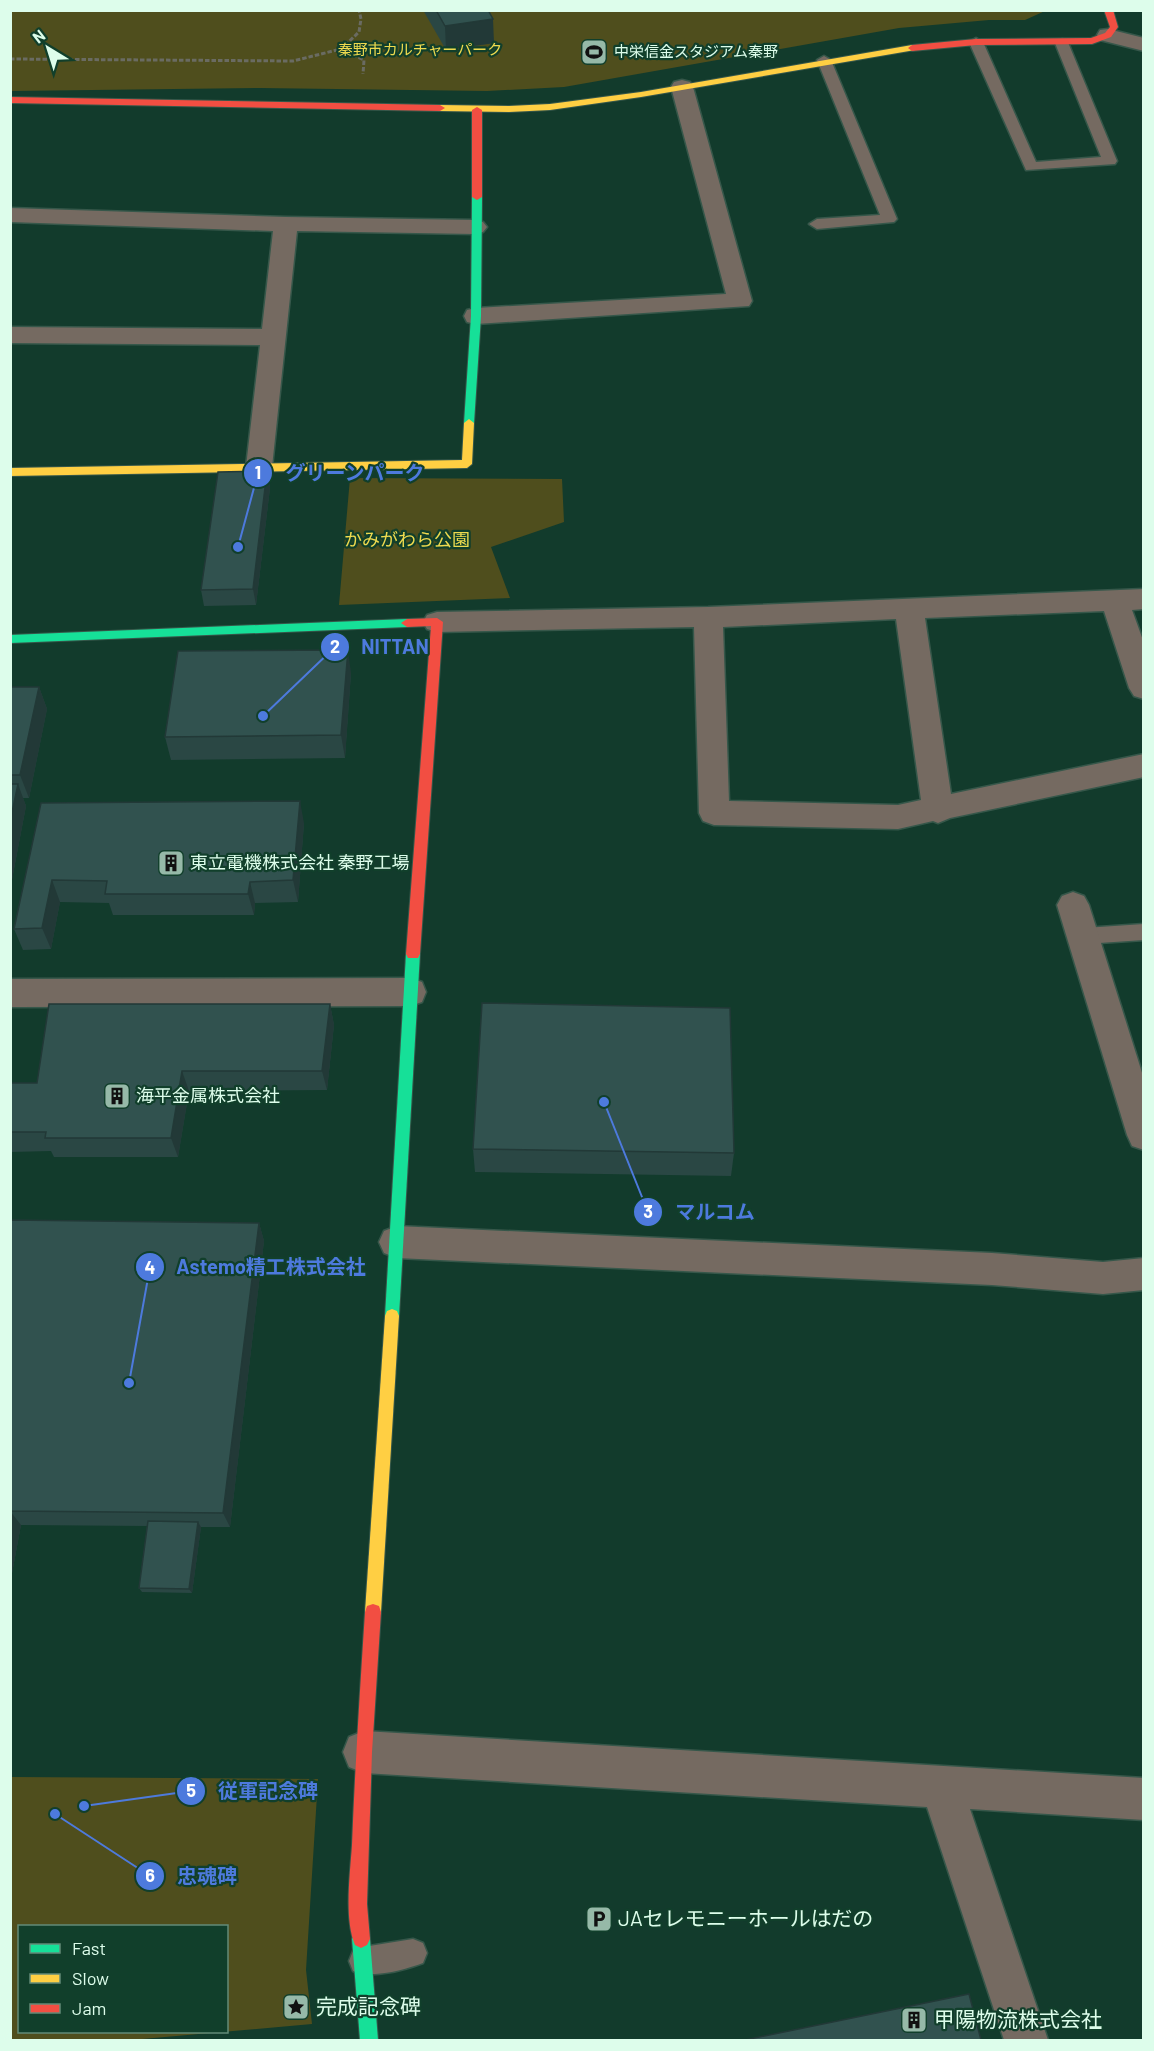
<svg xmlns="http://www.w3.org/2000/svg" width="1154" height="2051" viewBox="0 0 1154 2051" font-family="Barlow,'Noto Sans JP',sans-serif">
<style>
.green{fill:#4f4e1d;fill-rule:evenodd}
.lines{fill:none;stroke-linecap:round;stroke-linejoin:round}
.lane-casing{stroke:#36574a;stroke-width:3}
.street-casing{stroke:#36574a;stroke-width:3}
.fast-casing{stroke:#36574a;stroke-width:2}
.slow-casing{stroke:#36574a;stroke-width:2}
.jam-casing{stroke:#36574a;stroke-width:2}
.path{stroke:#6a6b62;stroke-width:3;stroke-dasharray:4.5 2;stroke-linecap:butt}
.lane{fill:#756a61;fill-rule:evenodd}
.street{fill:#756a61;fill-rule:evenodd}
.fast{fill:#16e098;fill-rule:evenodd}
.slow{fill:#ffcf43;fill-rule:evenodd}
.jam{fill:#f24e42;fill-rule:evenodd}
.wall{fill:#2a4744}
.shaded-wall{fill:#223937}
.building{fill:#31524f;stroke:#223937;stroke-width:1.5}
.labels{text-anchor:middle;stroke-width:4.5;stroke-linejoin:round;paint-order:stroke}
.far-park-label{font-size:15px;fill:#eeda4f;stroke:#113f2b}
.far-poi-label{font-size:15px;fill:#ddfdeb;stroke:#113f2b;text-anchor:start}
.park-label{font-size:18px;fill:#eeda4f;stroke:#113f2b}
.poi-label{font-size:18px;fill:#ddfdeb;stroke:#113f2b;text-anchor:start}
.near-poi-label{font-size:21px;fill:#ddfdeb;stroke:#113f2b;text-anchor:start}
.leader{fill:none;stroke:#4d7add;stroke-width:2}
.callout-dot{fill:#4d7add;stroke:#113f2b;stroke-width:2}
.mark-label{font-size:18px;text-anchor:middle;font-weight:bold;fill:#fff}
.callout-label{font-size:20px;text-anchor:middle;font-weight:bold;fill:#4d7add;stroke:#113f2b;stroke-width:4.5;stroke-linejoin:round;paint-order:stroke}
</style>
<rect width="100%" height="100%" fill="#123b2c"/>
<!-- green -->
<g class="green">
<polygon points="10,11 1045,11 1025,20 989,20 899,28 564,87 487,91 260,88 11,91"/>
<polygon points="350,478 562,479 564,522 491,547 510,598 339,605"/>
<path d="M11,1777L318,1779L306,1970L312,2024L131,2040H11ZM226,1926V2032H20V1926Z"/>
</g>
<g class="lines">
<defs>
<g id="lane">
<polygon points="976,38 983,42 1036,162 1101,157 1055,43 1062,39 1067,40 1117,161 1115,164 1026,170 969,42"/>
<polygon points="824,56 831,60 897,219 894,222 817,229 809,224 817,219 880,215 817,60"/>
<polygon points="1144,924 1144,940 1084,944 1077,942 1074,936 1077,930 1084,928"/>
<path d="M413,1939L423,1943L427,1953L423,1963C404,1970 372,1979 353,1971L349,1961L353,1951L363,1947Z"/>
</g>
<g id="street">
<polygon points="1108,29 1144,38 1144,51 1100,40 1097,35 1100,30"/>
<polygon points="682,80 690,82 693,87 752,301 749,306 476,324 467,322 464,316 467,310 476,308 726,294 671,87 674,82"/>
<polygon points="10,208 286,217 475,220 483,222 487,227 483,232 475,234 297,231 272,467 268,473 259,476 250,473 246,467 260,345 10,343 10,327 262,329 273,231 10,222"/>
<path d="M1144,589V609L1132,610L1144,643V699L1134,696L1129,688L1104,611L925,618L951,794L1144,754V777L950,818L938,823L933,821L898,829L714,825L703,821L699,813L694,627L437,632L427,629L423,622L427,615L437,612L708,607ZM896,619L921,800L898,805L729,801L723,627Z"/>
<polygon points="1073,892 1084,896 1089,905 1144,1079 1144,1150 1132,1146 1127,1135 1057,905 1062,896"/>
<polygon points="410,978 422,982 426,992 422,1002 410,1006 10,1007 10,979"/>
<polygon points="397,1226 992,1253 1103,1262 1144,1258 1144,1290 1103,1294 992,1285 397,1258 384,1253 379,1242 384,1231"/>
<polygon points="364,1731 1144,1778 1144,1820 970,1809 1048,2040 1004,2040 927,1807 364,1773 349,1767 343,1752 349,1737"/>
</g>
<g id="fast">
<polygon points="477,194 482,197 481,316 474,423 469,427 464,423 471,316 472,197"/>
<polygon points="407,619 413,623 407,627 10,643 10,635"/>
<polygon points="413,949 418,950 420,954 399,1316 397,1321 392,1323 387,1321 385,1316 406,954 408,950"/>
<polygon points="361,1930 367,1933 370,1939 378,2040 360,2040 352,1939 355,1933"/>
</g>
<g id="slow">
<polygon points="912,45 916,48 915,50 641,97 550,110 509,112 440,111 435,108 440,105 509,106 550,104 641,92"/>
<polygon points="469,419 474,423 472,464 467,468 10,476 10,468 462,460 464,423"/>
<polygon points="392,1309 397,1311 399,1316 381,1612 379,1618 373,1620 367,1618 365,1612 385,1316 387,1311"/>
</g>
<g id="jam">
<polygon points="1104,10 1113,10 1118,27 1111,37 1092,44 976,45 912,51 908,48 912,45 976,39 1091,38 1105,33 1110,27"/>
<polygon points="10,97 440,105 445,108 440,111 10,103"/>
<polygon points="477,107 482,110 482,197 477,200 472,197 472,110"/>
<polygon points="437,618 443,622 420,954 418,958 408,958 406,954 431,626 407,627 401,623 407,619"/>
<path d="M373,1604L379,1606L381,1612L372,1752L367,1904L370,1939L367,1945L361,1948L355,1945C344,1919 350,1874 352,1845C355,1767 360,1690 365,1612L367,1606Z"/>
</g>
</defs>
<!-- lane casing -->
<use href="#lane" class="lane-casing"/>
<!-- street casing -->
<use href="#street" class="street-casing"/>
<!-- fast casing -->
<use href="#fast" class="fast-casing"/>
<!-- slow casing -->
<use href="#slow" class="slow-casing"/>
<!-- jam casing -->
<use href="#jam" class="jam-casing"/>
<!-- path -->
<g class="path">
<polyline points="341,49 364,60 363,74"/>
<polyline points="10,59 293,61 341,49 359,32 361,19 359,10"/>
</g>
<!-- lane -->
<use href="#lane" class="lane"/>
<!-- street -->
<use href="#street" class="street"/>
<!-- fast -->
<use href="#fast" class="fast"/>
<!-- slow -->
<use href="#slow" class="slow"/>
<!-- jam -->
<use href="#jam" class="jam"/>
</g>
<!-- wall -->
<g class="wall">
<polygon points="423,10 488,10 494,43 446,50"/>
<polygon points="267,471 270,488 256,605 204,606 201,590"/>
<polygon points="351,673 345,758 171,760 165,737"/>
<polygon points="10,687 39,687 47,709 29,798 23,798 26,806 10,890"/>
<polygon points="41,803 304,823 298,902 255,903 254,915 113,915 109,903 60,902 51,949 23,950 14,929"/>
<polygon points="330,1004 334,1025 327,1090 189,1091 178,1157 54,1157 51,1151 10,1152 10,1083 37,1083"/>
<polygon points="473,1149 734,1153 731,1176 475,1172"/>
<polygon points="10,1220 259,1223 264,1241 230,1527 201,1527 192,1593 142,1592 139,1588 147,1526 21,1525 10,1584"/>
</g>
<!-- shaded-wall -->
<g class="shaded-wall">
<polygon points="493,19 494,43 446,50 445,26"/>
<polygon points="267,471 270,488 256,605 253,589"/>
<polygon points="348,650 351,673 345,758 341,735"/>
<polygon points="39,687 47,709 29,798 20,775"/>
<polygon points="18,784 26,806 10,890 10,822"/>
<polygon points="300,801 304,823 298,902 293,880"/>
<polygon points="52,880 60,902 51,949 42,928"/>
<polygon points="250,882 255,903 254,915 248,894"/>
<polygon points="330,1004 334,1025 327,1090 322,1071"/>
<polygon points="182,1071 189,1091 178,1157 171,1138"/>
<polygon points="259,1223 264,1241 230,1527 223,1513"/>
<polygon points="10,1511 21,1525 10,1584"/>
<polygon points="198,1522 201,1527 192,1593 189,1589"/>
</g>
<!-- building -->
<g class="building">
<polygon points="436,10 488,10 493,19 445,26"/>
<polygon points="267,471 253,589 201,590 218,472"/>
<polygon points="348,650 341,735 165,737 178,651"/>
<polygon points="10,687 39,687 20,775 10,775"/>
<polygon points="10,784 18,784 10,822"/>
<polygon points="300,801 293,880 250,882 248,894 105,894 107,881 52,880 42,928 14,929 41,803"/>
<polygon points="482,1003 730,1008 734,1153 473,1149"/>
<polygon points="49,1004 330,1004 322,1071 182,1071 171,1138 45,1138 46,1132 10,1132 10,1083 37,1083"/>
<polygon points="10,1220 259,1223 223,1513 10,1511"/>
<polygon points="148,1521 198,1522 189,1589 139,1588"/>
<polygon points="969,1994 981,2040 745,2040"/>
</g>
<!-- icons -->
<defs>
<symbol id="stadium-square" viewBox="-11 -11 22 22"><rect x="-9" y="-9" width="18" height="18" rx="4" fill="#96b9a8" stroke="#113f2b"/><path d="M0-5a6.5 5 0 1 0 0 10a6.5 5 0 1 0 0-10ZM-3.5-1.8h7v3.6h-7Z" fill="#111"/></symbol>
<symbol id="building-square" viewBox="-11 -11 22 22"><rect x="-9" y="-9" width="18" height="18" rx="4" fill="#96b9a8" stroke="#113f2b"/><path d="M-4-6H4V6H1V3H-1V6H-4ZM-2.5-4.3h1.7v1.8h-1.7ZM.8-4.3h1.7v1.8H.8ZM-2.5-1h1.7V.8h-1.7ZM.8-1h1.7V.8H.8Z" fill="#111"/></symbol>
<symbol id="parking-square" viewBox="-11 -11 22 22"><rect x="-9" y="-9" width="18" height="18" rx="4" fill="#96b9a8" stroke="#113f2b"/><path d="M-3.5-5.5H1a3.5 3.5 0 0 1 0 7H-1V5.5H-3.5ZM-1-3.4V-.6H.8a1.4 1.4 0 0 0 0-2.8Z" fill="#111"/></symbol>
<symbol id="sight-square" viewBox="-11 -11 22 22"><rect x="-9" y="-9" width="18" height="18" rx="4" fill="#96b9a8" stroke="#113f2b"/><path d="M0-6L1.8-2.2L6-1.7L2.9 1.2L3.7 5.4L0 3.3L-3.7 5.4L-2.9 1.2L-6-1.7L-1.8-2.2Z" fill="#111"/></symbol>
</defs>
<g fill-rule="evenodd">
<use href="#stadium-square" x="579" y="37" width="30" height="30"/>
<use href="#building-square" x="156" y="848" width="30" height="30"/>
<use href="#building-square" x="102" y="1081" width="30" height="30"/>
<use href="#parking-square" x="584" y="1904" width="30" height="30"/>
<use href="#sight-square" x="281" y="1992" width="30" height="30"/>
<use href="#building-square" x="899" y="2005" width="30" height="30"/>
</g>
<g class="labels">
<!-- far-park labels -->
<g class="far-park-label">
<text x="420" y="55">秦野市カルチャーパーク</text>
</g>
<!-- far-poi labels -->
<g class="far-poi-label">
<text x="614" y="57">中栄信金スタジアム秦野</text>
</g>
<!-- park labels -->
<g class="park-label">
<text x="407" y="546">かみがわら公園</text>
</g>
<!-- poi labels -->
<g class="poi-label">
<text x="190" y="869">東立電機株式会社 秦野工場</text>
<text x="136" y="1102">海平金属株式会社</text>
</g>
<!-- near-poi labels -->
<g class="near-poi-label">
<text x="618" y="1926">JAセレモニーホールはだの</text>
<text x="316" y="2014">完成記念碑</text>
<text x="934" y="2027">甲陽物流株式会社</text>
</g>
</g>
<!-- callouts -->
<path class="leader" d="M238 547L258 473M263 716L335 647M604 1102L648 1212M129 1383L150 1267M84 1806L191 1791M55 1814L150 1876"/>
<g class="callout-dot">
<circle cx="238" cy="547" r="6"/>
<circle cx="263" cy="716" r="6"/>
<circle cx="604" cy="1102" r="6"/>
<circle cx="129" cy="1383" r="6"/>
<circle cx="84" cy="1806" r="6"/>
<circle cx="55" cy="1814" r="6"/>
<circle cx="258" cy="473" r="15"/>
<circle cx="335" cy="647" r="15"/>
<circle cx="648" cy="1212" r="15"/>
<circle cx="150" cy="1267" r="15"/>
<circle cx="191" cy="1791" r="15"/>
<circle cx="150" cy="1876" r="15"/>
</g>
<g class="mark-label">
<text x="258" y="479">1</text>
<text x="335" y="653">2</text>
<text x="648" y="1218">3</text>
<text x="150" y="1274">4</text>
<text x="191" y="1797">5</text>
<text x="150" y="1882">6</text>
</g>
<g class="callout-label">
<text x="355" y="480">グリーンパーク</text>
<text x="395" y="654">NITTAN</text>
<text x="715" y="1219">マルコム</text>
<text x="271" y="1274">Astemo精工株式会社</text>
<text x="268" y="1798">従軍記念碑</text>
<text x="207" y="1883">忠魂碑</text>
</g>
<!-- border -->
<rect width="1154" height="2051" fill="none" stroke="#ddfdeb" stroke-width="24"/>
<!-- legend -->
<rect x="18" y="1925" width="210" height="108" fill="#113f2b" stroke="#638b78" stroke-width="1.5"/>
<rect x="30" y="1944" width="30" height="9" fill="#16e098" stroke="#638b78" stroke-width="1.5"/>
<text x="72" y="1955" font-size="18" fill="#ddfdeb">Fast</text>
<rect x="30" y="1974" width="30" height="9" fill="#ffcf43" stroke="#638b78" stroke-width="1.5"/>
<text x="72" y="1985" font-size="18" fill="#ddfdeb">Slow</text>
<rect x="30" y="2004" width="30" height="9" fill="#f24e42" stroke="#638b78" stroke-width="1.5"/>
<text x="72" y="2015" font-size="18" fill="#ddfdeb">Jam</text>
<!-- north arrow -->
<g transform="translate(48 48) rotate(322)" stroke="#113f2b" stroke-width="4.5" paint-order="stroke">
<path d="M0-4.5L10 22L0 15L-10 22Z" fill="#ddfdeb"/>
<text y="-9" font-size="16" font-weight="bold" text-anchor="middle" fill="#ddfdeb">N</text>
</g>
</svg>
